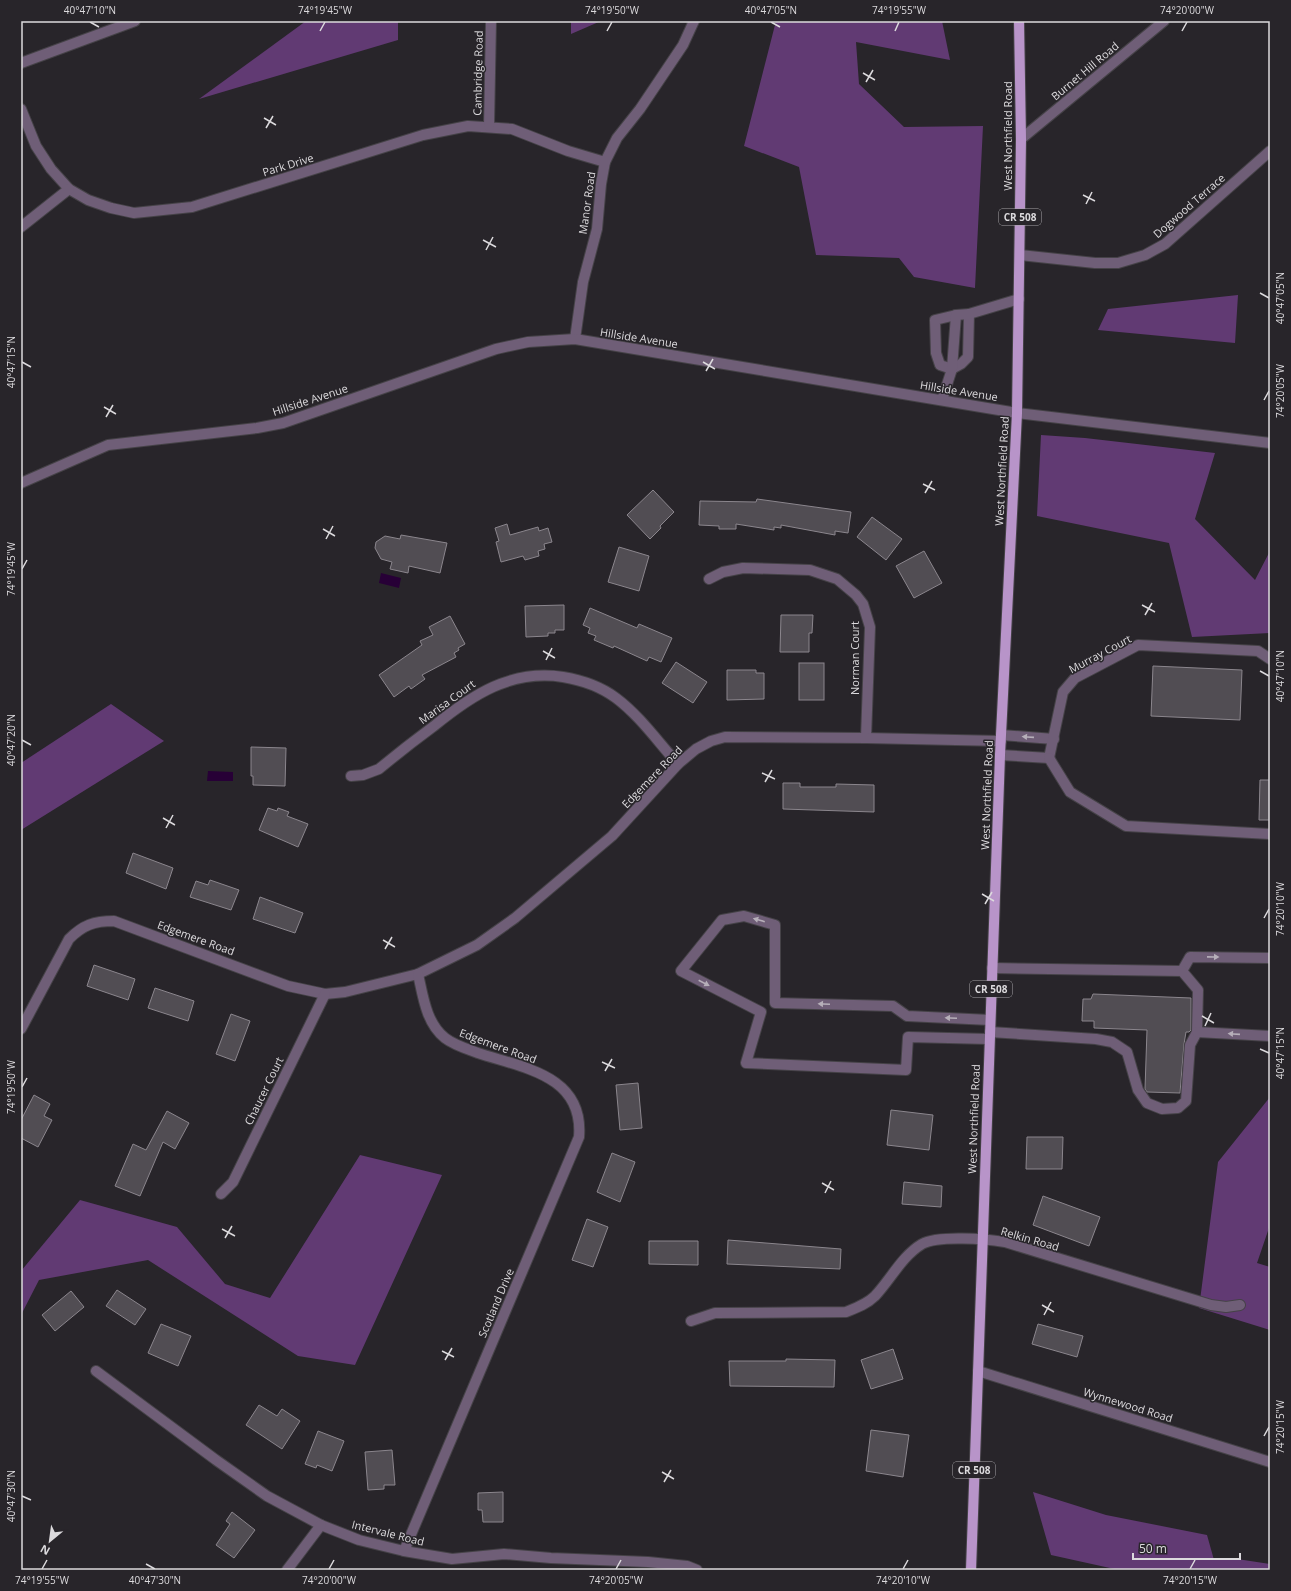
<svg xmlns="http://www.w3.org/2000/svg" width="1291" height="1591" viewBox="0 0 1291 1591" font-family="'Open Sans',sans-serif">
<style>
.forest{fill:#613a73}
.water{fill:#270036}
.building{fill:#514d53;stroke:#8b868d}
.lines{fill:none;stroke-linecap:round;stroke-linejoin:round}
.minor-casing{stroke:#454247;stroke-width:12}
.major-casing{stroke:#454247;stroke-width:12}
.minor{stroke:#6f5e77;stroke-width:10}
.major{stroke:#b894c9;stroke-width:10}
.oneway{fill:#b6afb9}
.ticks{fill:none;stroke:#dcdadd;stroke-width:1.5}
.labels{text-anchor:middle;stroke-width:3;stroke-linejoin:round;paint-order:stroke}
.shield{fill:#28252a;stroke:#a6a4a7;stroke-width:1}
.shield-label{font-size:10px;font-weight:bold;fill:#dcdadd}
.street-label{font-size:11px;fill:#dcdadd;stroke:#28252a}
.neatline{fill:none;stroke:#dcdadd;stroke-width:1.5}
.ticks-label{font-size:10px;text-anchor:middle;fill:#dcdadd}
</style>
<rect width="100%" height="100%" fill="#28252a"/>
<!-- forest -->
<g class="forest">
<polygon points="306,21 398,21 398,40 199,99"/>
<polygon points="571,21 601,21 571,34"/>
<polygon points="776,21 942,21 950,60 856,42 859,84 904,127 983,126 975,288 914,277 899,258 816,255 799,167 744,146"/>
<polygon points="1238,295 1235,343 1098,330 1108,309"/>
<polygon points="1041,435 1085,438 1215,453 1195,519 1255,580 1270,551 1270,633 1192,637 1169,543 1037,516"/>
<polygon points="111,704 164,741 21,830 21,763"/>
<polygon points="1270,1097 1270,1225 1257,1263 1270,1267 1270,1330 1199,1308 1218,1162"/>
<polygon points="360,1155 442,1175 355,1365 298,1356 148,1260 39,1280 21,1315 21,1271 80,1200 177,1227 225,1284 270,1298"/>
<polygon points="1033,1492 1106,1515 1207,1535 1214,1560 1237,1559 1270,1564 1270,1570 1119,1570 1051,1555"/>
</g>
<!-- water -->
<g class="water">
<polygon points="381,573 401,578 399,588 379,583"/>
<polygon points="208,771 233,772 233,781 207,781"/>
</g>
<!-- building -->
<g class="building">
<polygon points="653,490 674,512 660,526 661,528 650,539 627,515"/>
<polygon points="757,499 851,512 848,533 835,531 835,535 781,525 781,528 774,527 774,530 736,524 736,529 719,529 719,526 699,525 700,501 756,502"/>
<polygon points="872,517 902,539 886,560 857,537"/>
<polygon points="507,524 510,535 538,527 539,531 548,528 552,542 544,544 545,549 538,551 539,556 525,560 523,556 501,562 496,542 499,541 495,528"/>
<polygon points="401,535 447,543 440,573 409,566 408,573 390,569 392,562 381,559 375,548 376,542 385,536 400,539"/>
<polygon points="619,547 649,556 639,591 608,582"/>
<polygon points="924,551 942,583 914,598 896,566"/>
<polygon points="564,605 564,630 555,630 555,633 548,633 548,636 526,637 525,606"/>
<polygon points="590,608 637,628 639,624 672,638 661,662 649,657 647,661 614,646 613,648 594,640 596,636 588,633 590,628 583,625"/>
<polygon points="781,615 813,615 812,633 809,633 809,652 780,652"/>
<polygon points="450,616 465,644 458,648 459,650 454,653 456,657 422,675 425,679 411,689 409,686 394,697 379,675 422,645 420,641 433,635 429,627"/>
<polygon points="676,662 707,682 693,703 662,683"/>
<rect x="799" y="663" width="25" height="37"/>
<polygon points="1153,666 1242,670 1240,720 1151,716"/>
<polygon points="727,670 756,670 756,673 764,673 764,699 727,700"/>
<polygon points="251,747 286,748 285,786 253,785 253,776 251,776"/>
<polygon points="1260,780 1270,780 1270,820 1259,820"/>
<polygon points="783,783 800,783 800,787 836,787 836,784 874,785 874,812 783,809"/>
<polygon points="268,808 277,811 278,808 289,812 287,816 308,824 298,847 259,830"/>
<polygon points="133,853 173,868 166,889 126,873"/>
<polygon points="210,880 239,890 231,910 190,897 196,881 208,885"/>
<polygon points="260,897 303,913 295,933 253,919"/>
<polygon points="94,965 135,979 128,1000 87,986"/>
<polygon points="155,988 194,1001 188,1021 148,1008"/>
<polygon points="1093,994 1191,998 1191,1030 1189,1032 1186,1032 1184,1044 1180,1093 1147,1092 1145,1089 1147,1030 1094,1028 1094,1021 1082,1021 1083,999 1091,999"/>
<polygon points="231,1014 250,1021 235,1061 216,1054"/>
<polygon points="638,1083 642,1128 620,1130 616,1085"/>
<polygon points="34,1095 50,1104 44,1116 52,1120 38,1147 21,1138 21,1120"/>
<polygon points="891,1110 933,1115 929,1150 887,1145"/>
<polygon points="167,1111 189,1123 175,1149 163,1142 140,1196 115,1186 133,1144 146,1150"/>
<polygon points="1027,1137 1063,1137 1062,1169 1026,1169"/>
<polygon points="612,1153 635,1162 620,1202 597,1192"/>
<polygon points="904,1182 942,1186 941,1207 902,1204"/>
<polygon points="1043,1196 1100,1217 1089,1246 1033,1225"/>
<polygon points="587,1219 608,1227 593,1267 572,1260"/>
<polygon points="728,1240 841,1249 840,1269 727,1264"/>
<polygon points="649,1241 698,1241 698,1265 649,1264"/>
<polygon points="117,1290 146,1309 135,1325 106,1306"/>
<polygon points="71,1291 84,1307 55,1331 42,1315"/>
<polygon points="161,1324 191,1336 178,1366 148,1353"/>
<polygon points="1038,1324 1083,1336 1077,1357 1032,1344"/>
<polygon points="893,1349 903,1379 871,1389 861,1360"/>
<polygon points="786,1359 835,1360 834,1387 730,1386 729,1361 786,1361"/>
<polygon points="259,1405 277,1416 282,1409 300,1421 282,1449 246,1425"/>
<polygon points="871,1430 909,1435 903,1477 866,1471"/>
<polygon points="318,1431 344,1441 332,1471 317,1465 316,1468 305,1464"/>
<polygon points="392,1450 395,1485 384,1485 384,1489 368,1490 365,1452"/>
<polygon points="503,1492 503,1522 483,1522 482,1510 478,1510 478,1493"/>
<polygon points="232,1512 255,1530 234,1558 216,1545 230,1524 226,1521"/>
</g>
<g class="lines">
<defs>
<g id="minor">
<polyline points="21,63 135,21"/>
<polyline points="21,109 36,146 51,169 69,189 88,200 111,208 134,213 192,207 423,135 468,126 512,129 568,151 605,162"/>
<polyline points="489,126 491,21"/>
<polyline points="1021,139 1164,21"/>
<polyline points="21,227 69,189"/>
<polyline points="1020,255 1095,263 1118,263 1145,255 1165,244 1270,151"/>
<polyline points="956,315 935,320 936,353 940,365 952,369 961,364 968,357 969,314"/>
<polyline points="575,339 583,282 597,229 601,184 605,162 617,138 640,109 683,45 694,21"/>
<polyline points="942,400 952,369 956,315 969,314 1019,299"/>
<polyline points="21,483 108,445 257,428 283,423 496,349 528,342 575,339 1017,413 1270,443"/>
<polyline points="709,579 723,572 743,568 810,570 837,579 856,595 863,604 870,627 866,738"/>
<polyline points="1001,735 1054,739"/>
<polyline points="1000,755 1049,758"/>
<polyline points="1049,758 1063,692 1075,678 1138,645 1258,651 1270,659"/>
<polyline points="1049,758 1070,792 1126,826 1270,834"/>
<path d="M351,776L363,775L379,769C397,754 415,740 434,726C472,695 511,669 563,677C581,680 600,686 616,698C640,716 658,742 678,764"/>
<polyline points="1182,971 1190,957 1270,958"/>
<path d="M21,1029L69,939C83,925 94,921 114,921L288,986L325,994L345,992L418,974L477,945L515,918L612,836L678,764L696,749L711,741L725,737L866,738L1001,741"/>
<polyline points="990,1032 1096,1039 1112,1042 1127,1052 1138,1090 1147,1103 1162,1109 1178,1108 1186,1101 1190,1045 1197,1032 1198,990 1182,971 992,968"/>
<polyline points="1197,1032 1270,1036"/>
<polyline points="989,1039 908,1037 906,1070 746,1063 761,1012 681,971 722,920 744,916 775,925 775,1003 893,1006 907,1016 990,1020"/>
<polyline points="221,1194 233,1182 325,994"/>
<path d="M691,1321L715,1313L846,1312C856,1308 867,1304 875,1296C891,1279 902,1256 922,1244C938,1235 986,1239 1005,1242L1211,1305L1226,1307L1240,1305"/>
<polyline points="96,1371 216,1460 267,1496 321,1525 359,1540 404,1551 452,1559 504,1554 551,1558 648,1562 687,1566 697,1570"/>
<polyline points="978,1371 1270,1462"/>
<path d="M404,1551L579,1137C584,1075 523,1068 478,1053C467,1049 454,1045 445,1038C426,1023 423,996 418,974"/>
<polyline points="287,1570 321,1525"/>
</g>
<polyline id="major" points="971,1570 1000,755 1017,413 1021,139 1019,21"/>
</defs>
<!-- minor casing -->
<use href="#minor" class="minor-casing"/>
<!-- major casing -->
<use href="#major" class="major-casing"/>
<!-- minor -->
<use href="#minor" class="minor"/>
<!-- major -->
<use href="#major" class="major"/>
</g>
<!-- one-way arrows -->
<defs><path id="oneway-solid" d="M-6-.8H1V-3.2L6.5 0L1 3.2V.8H-6Z"/></defs>
<g class="oneway">
<use href="#oneway-solid" transform="translate(1028 737) rotate(-176)"/>
<use href="#oneway-solid" transform="translate(759 920) rotate(-164)"/>
<use href="#oneway-solid" transform="translate(1213 957) rotate(1)"/>
<use href="#oneway-solid" transform="translate(704 983) rotate(27)"/>
<use href="#oneway-solid" transform="translate(824 1004) rotate(-178)"/>
<use href="#oneway-solid" transform="translate(951 1018) rotate(-178)"/>
<use href="#oneway-solid" transform="translate(1234 1034) rotate(-176)"/>
</g>
<!-- ticks -->
<path class="ticks" d="M90,22L99,27M771,22L780,27M320,31L325,22M607,31L612,22M895,31L899,22M1182,31L1187,22M863,73L875,80M866,82L873,70M264,118L276,125M266,128L273,116M1083,195L1095,201M1086,204L1092,192M483,240L496,247M486,250L493,237M1260,293L1269,298M22,362L31,367M703,362L715,369M706,371L713,359M1264,400L1269,391M104,407L116,414M106,417L113,405M923,484L935,490M925,493L932,481M323,529L335,536M326,539L333,526M22,569L27,560M1142,605L1155,612M1145,615L1152,603M543,651L555,658M546,660L552,648M1260,671L1269,676M22,740L31,745M762,773L775,779M765,782L772,770M163,818L175,825M166,828L173,815M982,894L994,901M985,904L992,892M1264,918L1269,909M383,940L395,947M385,949L392,937M1202,1016L1214,1023M1205,1026L1211,1013M1260,1049L1269,1053M602,1062L615,1068M605,1071L612,1059M22,1087L27,1078M822,1183L834,1190M825,1193L831,1181M222,1229L235,1236M225,1238L232,1226M1042,1305L1054,1312M1044,1315L1051,1302M442,1351L454,1357M445,1360L452,1348M1264,1436L1269,1427M662,1472L674,1479M664,1482L671,1470M22,1496L31,1500M146,1564L155,1569M42,1569L47,1560M329,1569L334,1560M616,1569L621,1560M903,1569L908,1560M1190,1569L1195,1560"/>
<g class="labels">
<!-- shield labels -->
<g class="shield">
<rect x="999" y="209" width="42" height="16" rx="3"/>
<rect x="970" y="981" width="42" height="16" rx="3"/>
<rect x="953" y="1462" width="42" height="16" rx="3"/>
</g>
<g class="shield-label">
<text x="1020" y="221">CR 508</text>
<text x="991" y="993">CR 508</text>
<text x="974" y="1474">CR 508</text>
</g>
<!-- street labels -->
<g class="street-label">
<text transform="translate(1085 71) rotate(-40)" y="4">Burnet Hill Road</text>
<text transform="translate(478 73) rotate(-89)" y="4">Cambridge Road</text>
<text transform="translate(1008 136) rotate(-90)" y="4">West Northfield Road</text>
<text transform="translate(288 165) rotate(-17)" y="4">Park Drive</text>
<text transform="translate(587 203) rotate(-82)" y="4">Manor Road</text>
<text transform="translate(1189 206) rotate(-41)" y="4">Dogwood Terrace</text>
<text transform="translate(639 338) rotate(9)" y="4">Hillside Avenue</text>
<text transform="translate(959 391) rotate(9)" y="4">Hillside Avenue</text>
<text transform="translate(310 400) rotate(-18)" y="4">Hillside Avenue</text>
<text transform="translate(1002 471) rotate(-87)" y="4">West Northfield Road</text>
<text transform="translate(1100 654) rotate(-28)" y="4">Murray Court</text>
<text transform="translate(855 658) rotate(-90)" y="4">Norman Court</text>
<text transform="translate(447 702) rotate(-36)" y="4">Marisa Court</text>
<text transform="translate(652 777) rotate(-46)" y="4">Edgemere Road</text>
<text transform="translate(987 795) rotate(-88)" y="4">West Northfield Road</text>
<text transform="translate(196 938) rotate(20)" y="4">Edgemere Road</text>
<text transform="translate(498 1046) rotate(20)" y="4">Edgemere Road</text>
<text transform="translate(264 1091) rotate(-64)" y="4">Chaucer Court</text>
<text transform="translate(974 1119) rotate(-88)" y="4">West Northfield Road</text>
<text transform="translate(1030 1239) rotate(16)" y="4">Relkin Road</text>
<text transform="translate(496 1303) rotate(-67)" y="4">Scotland Drive</text>
<text transform="translate(1128 1405) rotate(17)" y="4">Wynnewood Road</text>
<text transform="translate(388 1533) rotate(14)" y="4">Intervale Road</text>
</g>
</g>
<!-- border -->
<rect width="1291" height="1591" fill="none" stroke="#28252a" stroke-width="44"/>
<!-- north arrow -->
<g transform="translate(50 1541) rotate(209)" stroke="#28252a" stroke-width="3" paint-order="stroke">
<path d="M0-3L7 15L0 10L-7 15Z" fill="#dcdadd"/>
<text y="-6" font-size="11" font-weight="bold" text-anchor="middle" fill="#dcdadd">N</text>
</g>
<!-- scale -->
<path d="M1133 1553v6h107v-6" fill="none" stroke="#dcdadd" stroke-width="2"/>
<text x="1139" y="1553" font-size="12" fill="#dcdadd" stroke="#28252a" stroke-width="3" paint-order="stroke">50 m</text>
<rect x="22" y="22" width="1247" height="1547" class="neatline"/>
<g class="ticks-label">
<text x="90" y="14">40°47'10"N</text>
<text x="325" y="14">74°19'45"W</text>
<text x="612" y="14">74°19'50"W</text>
<text x="771" y="14">40°47'05"N</text>
<text x="899" y="14">74°19'55"W</text>
<text x="1187" y="14">74°20'00"W</text>
<text transform="translate(1280 298) rotate(-90)" y="4">40°47'05"N</text>
<text transform="translate(11 362) rotate(-90)" y="4">40°47'15"N</text>
<text transform="translate(1280 391) rotate(-90)" y="4">74°20'05"W</text>
<text transform="translate(11 569) rotate(-90)" y="4">74°19'45"W</text>
<text transform="translate(1280 676) rotate(-90)" y="4">40°47'10"N</text>
<text transform="translate(11 740) rotate(-90)" y="4">40°47'20"N</text>
<text transform="translate(1280 909) rotate(-90)" y="4">74°20'10"W</text>
<text transform="translate(1280 1053) rotate(-90)" y="4">40°47'15"N</text>
<text transform="translate(11 1087) rotate(-90)" y="4">74°19'50"W</text>
<text transform="translate(1280 1427) rotate(-90)" y="4">74°20'15"W</text>
<text transform="translate(11 1496) rotate(-90)" y="4">40°47'30"N</text>
<text x="42" y="1584">74°19'55"W</text>
<text x="155" y="1584">40°47'30"N</text>
<text x="329" y="1584">74°20'00"W</text>
<text x="616" y="1584">74°20'05"W</text>
<text x="903" y="1584">74°20'10"W</text>
<text x="1190" y="1584">74°20'15"W</text>
</g>
</svg>
